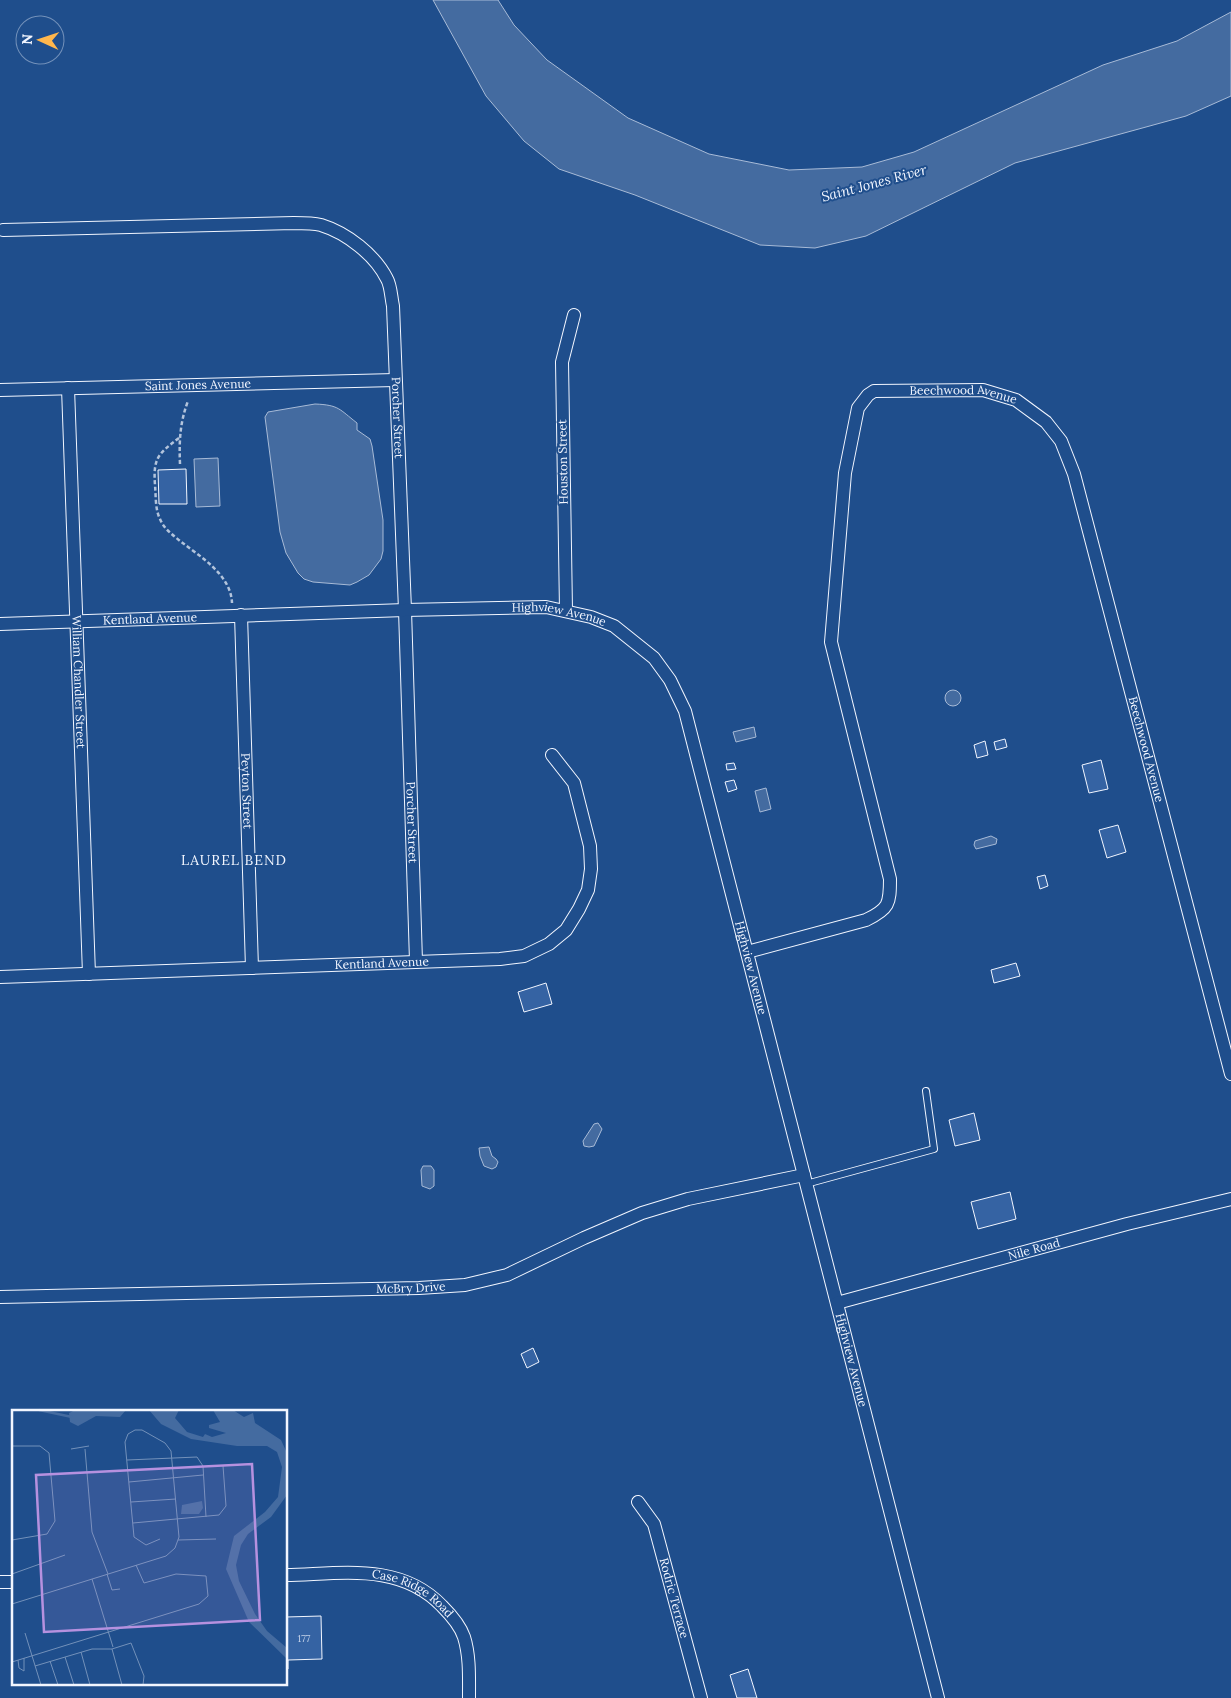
<svg xmlns="http://www.w3.org/2000/svg" width="1231" height="1698" viewBox="0 0 1231 1698" font-family="Lora,serif">
<style>
.water{fill:#446ba0;stroke:#a8bbd7}
.building{fill:#3563a3;stroke:#f2f6ff}
.lines{fill:none;stroke-linecap:round;stroke-linejoin:round}
.service-casing{stroke:#f2f6ff;stroke-width:8}
.minor-casing{stroke:#f2f6ff;stroke-width:14}
.path{stroke:#b3c4dc;stroke-width:2.5;stroke-dasharray:4 2.5;stroke-linecap:butt}
.service{stroke:#1f4e8c;stroke-width:6}
.minor{stroke:#1f4e8c;stroke-width:12}
.labels{text-anchor:middle;stroke-width:4;stroke-linejoin:round;paint-order:stroke}
.number-label{font-size:10px;fill:#c3d1e8}
.street-label{font-size:12px;fill:#f2f6ff;stroke:#1f4e8c}
.water-label{font-size:14px;font-style:italic;fill:#f2f6ff;stroke:#1f4e8c}
.neighbourhood-label{font-size:14px;letter-spacing:1px;fill:#f2f6ff;stroke:#1f4e8c}
.inset-river{fill:none;stroke:#446ba0;stroke-width:2.5}
.inset-road{fill:none;stroke:#7391ba;stroke-width:1}
.view{fill:#b691df;fill-opacity:0.15;stroke:#b691df;stroke-width:2.5}
.inset-edge{fill:none;stroke:#f2f6ff;stroke-width:2.5}
</style>
<rect width="100%" height="100%" fill="#1f4e8c"/>
<!-- water -->
<g class="water">
<polygon points="433,0 498,0 514,25 547,60 628,118 709,154 789,170 862,167 914,152 1103,65 1177,41 1231,12 1231,96 1186,116 1015,163 866,236 815,248 760,245 635,195 559,169 524,141 486,96"/>
<path d="M315,404C339,405 339,409 357,423V430L370,439L372,446L383,520V551L381,559L369,575L357,582L350,585L313,582L304,579L298,573L286,553L280,532L265,417L268,412Z"/>
<polygon points="218,458 220,506 196,507 194,459"/>
<circle cx="953" cy="698" r="8"/>
<polygon points="754,727 756,737 736,742 733,732"/>
<polygon points="766,788 771,809 760,812 755,791"/>
<polygon points="991,836 997,839 996,844 976,849 974,845 975,841"/>
<polygon points="598,1123 602,1129 594,1146 589,1147 584,1146 583,1141 594,1124"/>
<polygon points="489,1147 492,1156 496,1159 498,1162 496,1167 492,1169 484,1166 480,1156 479,1148"/>
<polygon points="423,1166 431,1166 434,1170 434,1186 430,1189 422,1186 421,1170"/>
</g>
<!-- building -->
<g class="building">
<polygon points="186,469 187,504 159,504 158,470"/>
<polygon points="1005,739 1007,747 996,750 994,742"/>
<polygon points="985,741 988,755 977,758 974,745"/>
<polygon points="1101,760 1108,789 1089,793 1082,765"/>
<polygon points="734,763 736,769 727,770 726,764"/>
<polygon points="734,780 737,789 728,792 725,782"/>
<polygon points="1118,825 1126,852 1107,858 1099,830"/>
<polygon points="1045,875 1048,886 1040,889 1037,877"/>
<polygon points="1016,963 1020,976 994,983 991,970"/>
<polygon points="546,983 552,1004 524,1012 518,992"/>
<polygon points="974,1113 980,1140 955,1146 949,1120"/>
<polygon points="1010,1192 1016,1219 978,1229 971,1202"/>
<polygon points="533,1348 539,1362 527,1368 521,1354"/>
<polygon points="321,1616 322,1659 288,1660 288,1669 286,1669 286,1617"/>
<polygon points="748,1669 757,1698 737,1698 730,1675"/>
</g>
<g class="lines">
<defs>
<polyline id="service" points="806,1184 934,1149 926,1091"/>
<g id="minor">
<path id="s1" d="M3,230L294,223C303,223 313,223 321,225C347,233 375,255 387,279C391,286 391,297 393,306L405,610L416,961"/>
<path id="s2" d="M68,388L89,974"/>
<path id="s3" d="M0,390L395,380"/>
<polyline points="566,610 562,362 574,315"/>
<path id="s4" d="M241,615L252,968"/>
<path id="s5" d="M0,624L405,610L546,607L591,617L614,626L654,658L670,680L685,711L938,1698"/>
<path id="s6" d="M747,952L866,920C889,909 890,904 890,879L831,642L845,473L858,408L868,395L874,391L983,390L1016,400L1046,422L1061,441L1074,474L1231,1074"/>
<path id="s7" d="M0,977L500,959L524,956L549,944L566,930L579,909L588,890L591,869L590,846L574,783L552,755"/>
<path id="s8" d="M0,1297L419,1288L465,1285L507,1275L584,1238L642,1213L688,1199L804,1175"/>
<path id="s9" d="M837,1303L1127,1224L1231,1199"/>
<path id="s10" d="M638,1502L654,1524L701,1698"/>
<path id="s11" d="M286,1575C341,1574 400,1562 442,1606C450,1614 460,1625 464,1637C470,1656 469,1678 469,1698"/>
<polyline points="0,1582 14,1582"/>
</g>
</defs>
<!-- service casing -->
<use href="#service" class="service-casing"/>
<!-- minor casing -->
<use href="#minor" class="minor-casing"/>
<!-- path -->
<g class="path">
<path d="M179,438C158,454 153,458 155,485C156,496 155,509 160,519C164,529 172,534 180,541C201,557 231,575 232,603"/>
<path d="M180,464C179,441 180,422 188,401"/>
</g>
<!-- service -->
<use href="#service" class="service"/>
<!-- minor -->
<use href="#minor" class="minor"/>
</g>
<g class="labels">
<!-- number labels -->
<g class="number-label">
<text x="304" y="1642">177</text>
</g>
<!-- street labels -->
<g class="street-label">
<text dy="4" stroke="none"><textPath href="#s3" startOffset="198">Saint Jones Avenue</textPath></text>
<text dy="4" stroke="none"><textPath href="#s6" startOffset="769">Beechwood Avenue</textPath></text>
<text dy="4" stroke="none"><textPath href="#s1" startOffset="545">Porcher Street</textPath></text>
<text transform="translate(563 462) rotate(-91)" y="4">Houston Street</text>
<text dy="4" stroke="none"><textPath href="#s5" startOffset="560">Highview Avenue</textPath></text>
<text dy="4" stroke="none"><textPath href="#s5" startOffset="150">Kentland Avenue</textPath></text>
<text dy="4" stroke="none"><textPath href="#s2" startOffset="294">William Chandler Street</textPath></text>
<text dy="4" stroke="none"><textPath href="#s6" startOffset="1204">Beechwood Avenue</textPath></text>
<text dy="4" stroke="none"><textPath href="#s4" startOffset="176">Peyton Street</textPath></text>
<text dy="4" stroke="none"><textPath href="#s1" startOffset="950">Porcher Street</textPath></text>
<text dy="4" stroke="none"><textPath href="#s7" startOffset="382">Kentland Avenue</textPath></text>
<text dy="4" stroke="none"><textPath href="#s5" startOffset="995">Highview Avenue</textPath></text>
<text dy="4" stroke="none"><textPath href="#s9" startOffset="204">Nile Road</textPath></text>
<text dy="4" stroke="none"><textPath href="#s8" startOffset="411">McBry Drive</textPath></text>
<text dy="4" stroke="none"><textPath href="#s5" startOffset="1400">Highview Avenue</textPath></text>
<text dy="4" stroke="none"><textPath href="#s11" startOffset="132">Case Ridge Road</textPath></text>
<text dy="4" stroke="none"><textPath href="#s10" startOffset="104">Rodric Terrace</textPath></text>
</g>
<!-- water labels -->
<g class="water-label">
<text transform="translate(874 183) rotate(-15)" y="5">Saint Jones River</text>
</g>
<!-- neighbourhood labels -->
<g class="neighbourhood-label">
<text x="234" y="865">LAUREL BEND</text>
</g>
</g>
<!-- overview -->
<g transform="translate(12 1410)">
<rect width="275" height="275" fill="#1f4e8c"/>
<path d="M63,0H114L108,7L84,6L66,16L58,12L57,3ZM137,0H167L163,8L175,22L191,27L193,24L200,27L214,23L197,18V15L208,12L201,0H221L232,7L241,3L243,13L269,30L275,43V85L259,107L236,124L229,135L224,155L227,171L243,204L255,221L275,238V249L237,212L214,159L222,126L253,102L266,87L270,57L265,42L255,36H225L179,29L149,14ZM190,91L191,98L187,104H169L170,95Z" fill="#446ba0"/>
<path class="inset-river" d="M27,0L60,7"/>
<path class="inset-road" d="M0,36H28L37,43L43,111L35,124L0,130M59,39L77,36M73,39L80,122L96,164M115,50L185,47L191,56L194,107M117,72L191,65M119,92L164,89M121,113L207,105L214,96L211,56M166,130L204,129M0,164L53,145M95,164L100,180L108,179M80,169L101,237M0,194L154,146L163,138L167,127L159,41L153,33L130,20H123L116,24L113,32L122,127L134,135L148,129M13,223L29,275M100,239L110,275M69,242L78,275M53,247L62,275M6,250L7,258L12,261V248M38,251L46,275M0,252L187,194L196,186L194,166L164,164L132,173L124,155M23,256L80,239H100L119,233L132,266L131,275"/>
<path class="view" d="M240,54L248,210L32,222L24,65Z"/>
<rect width="275" height="275" class="inset-edge"/>
</g>
<!-- north arrow -->
<g transform="translate(40 40) rotate(273)"><circle r="24" fill="#1f4e8c" stroke="#7391ba"/>
<path d="M0-4L9 19L0 12L-9 19Z" fill="#ffb74d"/>
<text y="-8" font-size="14" font-weight="bold" text-anchor="middle" fill="#f2f6ff">N</text>
</g>
</svg>
